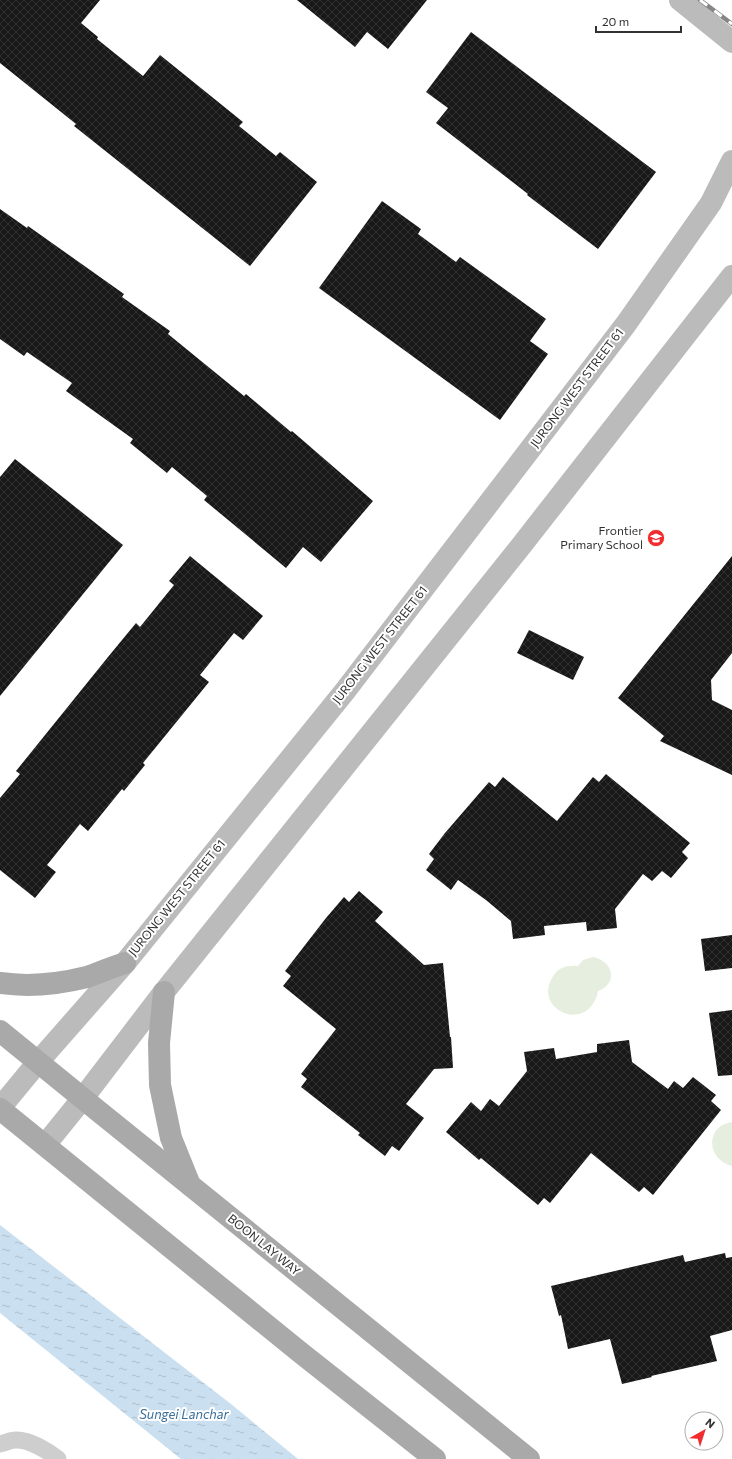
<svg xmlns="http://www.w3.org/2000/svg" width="732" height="1459" viewBox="0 0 732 1459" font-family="Commissioner,sans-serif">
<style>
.green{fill:#e6efdf}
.water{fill:url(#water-ripples)}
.building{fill:url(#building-cross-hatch)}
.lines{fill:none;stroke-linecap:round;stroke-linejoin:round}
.lane{stroke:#cecece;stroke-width:17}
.secondary{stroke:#bbb;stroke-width:22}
.primary{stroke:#a9a9a9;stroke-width:22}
.rail-casing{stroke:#868686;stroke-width:4.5}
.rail{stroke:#fff;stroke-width:3;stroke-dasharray:9;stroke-linecap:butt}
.labels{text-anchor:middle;stroke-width:4;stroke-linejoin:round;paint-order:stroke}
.street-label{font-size:12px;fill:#313131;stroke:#fff}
.poi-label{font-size:12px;fill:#313131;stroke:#fff;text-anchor:end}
.water-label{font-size:13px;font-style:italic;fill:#396f9a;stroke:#fff}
</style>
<defs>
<pattern id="water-ripples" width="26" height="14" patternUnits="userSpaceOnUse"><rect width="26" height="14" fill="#cadfef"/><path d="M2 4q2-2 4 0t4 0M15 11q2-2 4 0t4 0" fill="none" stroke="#aec0cd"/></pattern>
<pattern id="building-cross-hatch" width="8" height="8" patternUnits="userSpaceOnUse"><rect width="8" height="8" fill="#181818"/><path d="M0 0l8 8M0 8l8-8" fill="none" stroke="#313131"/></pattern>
</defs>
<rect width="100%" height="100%" fill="#fff"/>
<!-- green -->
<g class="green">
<path d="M593,957C614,961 618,984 598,991C589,1035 533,1010 552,978C558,967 567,965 578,966L583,960Z"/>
<path d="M732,1122V1166C705,1159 706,1125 732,1122Z"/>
</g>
<!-- water -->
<polygon class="water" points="0,1225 231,1404 298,1459 181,1459 0,1313"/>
<!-- building -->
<g class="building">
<polygon points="0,0 100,0 81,23 98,37 97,39 143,76 160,55 243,122 239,126 276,156 280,152 317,182 250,266 74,126 76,124 0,63"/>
<polygon points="297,0 427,0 388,49 367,32 355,47"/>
<polygon points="471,32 656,172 598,249 527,195 528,194 436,123 448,108 426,92"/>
<polygon points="382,201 421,229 418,234 456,262 460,257 546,319 530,341 548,354 500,420 319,288"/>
<polygon points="0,209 27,228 28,226 124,294 122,297 170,331 168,334 244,396 246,394 291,432 292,431 373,501 321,562 303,547 286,568 204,500 207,496 172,467 167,473 130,443 133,439 66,391 72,383 27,352 24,356 0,339"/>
<polygon points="15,459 123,545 0,696 0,477"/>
<polygon points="190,556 263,616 243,640 234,633 200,675 209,682 143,763 145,765 124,791 122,789 88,831 80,824 47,865 56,872 35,898 0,870 0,798 20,774 16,771 108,657 136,623 140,627 174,585 169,581"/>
<polygon points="732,556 732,653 711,680 712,700 732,710 732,775 660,741 664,736 618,698"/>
<polygon points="529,630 584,657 573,680 517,653"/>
<polygon points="606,774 690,843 682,852 688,858 671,878 662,871 652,881 643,874 615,909 617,928 587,931 586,922 544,926 545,935 513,939 511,921 486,900 458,880 451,890 426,870 434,859 429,854 445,833 489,782 495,787 503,777 557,821 593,777 599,782"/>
<polygon points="359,891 383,912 375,921 424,965 443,963 450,1037 451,1037 453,1068 434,1069 406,1104 424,1118 399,1151 392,1146 385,1156 358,1135 360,1133 301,1087 307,1079 301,1074 336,1029 283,986 291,976 285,971 326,918 344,897 349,902"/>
<polygon points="732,935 732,968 705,971 701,939"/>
<polygon points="732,1010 732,1075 718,1076 709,1013"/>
<polygon points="629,1040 632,1062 668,1089 674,1081 683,1088 693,1077 716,1095 711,1101 721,1110 653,1195 644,1187 639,1192 591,1153 550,1203 544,1198 538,1205 481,1158 479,1160 446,1132 471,1102 481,1111 490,1099 499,1106 527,1071 524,1052 554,1048 556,1059 597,1052 597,1044"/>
<polygon points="725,1253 726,1258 732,1257 732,1330 710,1336 717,1361 651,1376 652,1377 622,1384 610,1339 568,1349 561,1315 559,1316 551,1286 683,1255 685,1262"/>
</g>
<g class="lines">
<!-- lane -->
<path class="lane" d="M0,1444C5,1443 10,1440 15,1440C29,1439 48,1451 58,1459"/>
<!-- secondary -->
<g class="secondary">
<polyline points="680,0 732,42"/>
<polyline points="0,1108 38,1062 125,963 345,691 626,324 711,203 732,161"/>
<polyline points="45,1145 83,1098 164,992 521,546 732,276"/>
</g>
<!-- primary -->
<g class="primary">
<path d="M0,983C28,987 59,984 87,977C99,973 112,967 125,963"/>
<polyline points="164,992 159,1043 160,1085 171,1138 190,1185"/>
<polyline points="0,1031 97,1110 529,1459"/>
<polyline points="0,1109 301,1353 435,1459"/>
</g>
<defs>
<polyline id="rail" points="700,0 732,24"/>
</defs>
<!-- rail casing -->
<use href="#rail" class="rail-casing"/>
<!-- rail -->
<use href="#rail" class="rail"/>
</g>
<!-- icons -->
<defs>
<symbol id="school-disc" viewBox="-11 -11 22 22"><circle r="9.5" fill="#f12b2e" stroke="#fff"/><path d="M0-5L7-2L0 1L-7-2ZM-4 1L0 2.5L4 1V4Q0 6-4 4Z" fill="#fff"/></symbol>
</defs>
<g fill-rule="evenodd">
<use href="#school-disc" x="646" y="528" width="20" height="20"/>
</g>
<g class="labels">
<!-- street labels -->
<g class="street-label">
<text transform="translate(577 388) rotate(-53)" y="4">JURONG WEST STREET 61</text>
<text transform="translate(380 645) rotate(-52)" y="4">JURONG WEST STREET 61</text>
<text transform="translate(177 898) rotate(-51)" y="4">JURONG WEST STREET 61</text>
<text transform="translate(264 1245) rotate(39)" y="4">BOON LAY WAY</text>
</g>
<!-- poi labels -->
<g class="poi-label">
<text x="643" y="535">Frontier<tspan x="643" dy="14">Primary School</tspan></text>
</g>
<!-- water labels -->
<g class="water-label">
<text x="184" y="1419">Sungei Lanchar</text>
</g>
</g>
<!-- north arrow -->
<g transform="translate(704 1431) rotate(39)"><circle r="19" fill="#ffffff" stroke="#adadad"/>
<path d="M0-3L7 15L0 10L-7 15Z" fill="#f12b2e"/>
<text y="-6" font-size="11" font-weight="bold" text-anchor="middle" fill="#313131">N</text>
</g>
<!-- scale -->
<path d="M596 26v6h85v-6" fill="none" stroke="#313131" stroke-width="2"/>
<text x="602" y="26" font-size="12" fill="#313131" stroke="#ffffff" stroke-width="3" paint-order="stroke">20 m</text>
</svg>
